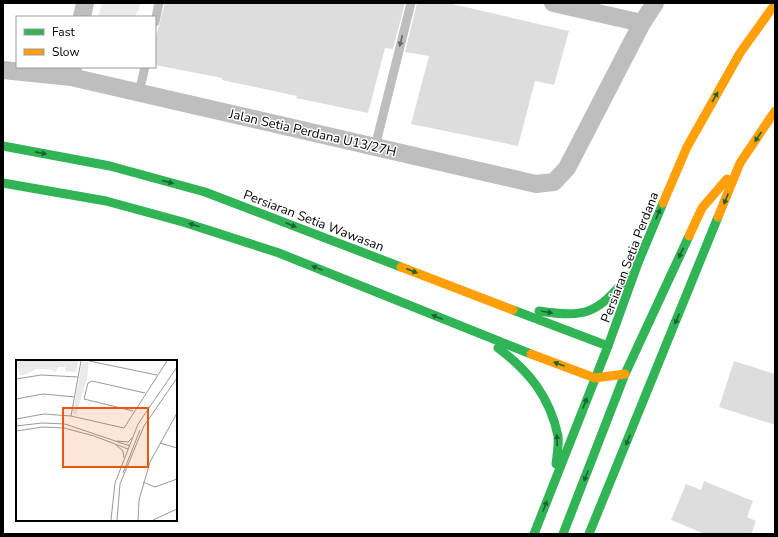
<svg xmlns="http://www.w3.org/2000/svg" width="778" height="537" viewBox="0 0 778 537" font-family="'Nunito Sans',sans-serif">
<style>
.park{fill:#eaeaea}
.building{fill:#ddd}
.lines{fill:none;stroke-linecap:round;stroke-linejoin:round}
.lane{stroke:#bebebe;stroke-width:9}
.street{stroke:#bebebe;stroke-width:18}
.fast{stroke:#30b455;stroke-width:9}
.slow{stroke:#ff9f0a;stroke-width:9}
.oneway{fill:#686868}
.oneway2{fill:#1a632f}
.labels{text-anchor:middle;stroke-width:3;stroke-linejoin:round;paint-order:stroke}
.street-label{font-size:13px;fill:#000;stroke:#fff}
.inset-road{fill:none;stroke:#999;stroke-width:1}
.view{fill:#e8590c;fill-opacity:0.15;stroke:#e8590c;stroke-width:2}
.inset-edge{fill:none;stroke:#000;stroke-width:2}
</style>
<rect width="100%" height="100%" fill="#fff"/>
<!-- park -->
<polygon class="park" points="102,3 141,3 135,17 98,17"/>
<!-- building -->
<g class="building">
<polygon points="165,3 405,3 393,49 385,48 368,113 296,98 297,96 222,80 222,78 155,65 155,41"/>
<polygon points="417,3 448,3 569,31 554,85 535,81 518,146 411,124 429,56 405,52"/>
<polygon points="734,361 775,374 775,425 719,407"/>
<polygon points="704,481 753,501 747,517 756,521 751,534 705,534 671,520 686,484 701,490"/>
</g>
<g class="lines">
<!-- lane -->
<g class="lane">
<polyline points="155,22 159,3"/>
<polyline points="139,92 145,67"/>
<polyline points="375,147 411,3"/>
</g>
<!-- street -->
<g class="street">
<polyline points="553,3 642,23"/>
<polyline points="82,17 85,3"/>
<polyline points="3,70 71,77 73,67"/>
<polyline points="71,77 536,184 554,182 567,168 642,23 655,3"/>
</g>
<!-- fast -->
<g class="fast">
<polyline points="3,146 110,166 205,192 401,267"/>
<polyline points="3,183 106,201 183,222 279,253 531,354"/>
<polyline points="513,310 608,346"/>
<path d="M539,311C586,318 597,314 628,276"/>
<path d="M498,348C529,371 550,397 558,436C559,444 557,455 556,464"/>
<polyline points="534,534 608,346 638,263 663,203"/>
<polyline points="563,534 625,374 689,236"/>
<polyline points="589,534 718,217"/>
</g>
<!-- slow -->
<g class="slow">
<polyline points="663,203 687,147 740,53 775,4"/>
<polyline points="718,217 740,163 775,111"/>
<polyline points="689,236 702,208 727,179"/>
<polyline points="401,267 513,310"/>
<polyline points="531,354 595,378 625,374"/>
</g>
</g>
<!-- one-way arrows -->
<defs><path id="oneway-solid" d="M-6-.8H1V-3.2L6.5 0L1 3.2V.8H-6Z"/></defs>
<use class="oneway" href="#oneway-solid" transform="translate(401 41) rotate(104)"/>
<g class="oneway2">
<use href="#oneway-solid" transform="translate(715 97) rotate(-60)"/>
<use href="#oneway-solid" transform="translate(758 137) rotate(124)"/>
<use href="#oneway-solid" transform="translate(41 153) rotate(11)"/>
<use href="#oneway-solid" transform="translate(168 182) rotate(15)"/>
<use href="#oneway-solid" transform="translate(726 199) rotate(112)"/>
<use href="#oneway-solid" transform="translate(658 214) rotate(-67)"/>
<use href="#oneway-solid" transform="translate(194 225) rotate(-162)"/>
<use href="#oneway-solid" transform="translate(291 225) rotate(21)"/>
<use href="#oneway-solid" transform="translate(681 253) rotate(115)"/>
<use href="#oneway-solid" transform="translate(317 268) rotate(-158)"/>
<use href="#oneway-solid" transform="translate(412 271) rotate(21)"/>
<use href="#oneway-solid" transform="translate(547 312) rotate(10)"/>
<use href="#oneway-solid" transform="translate(437 317) rotate(-158)"/>
<use href="#oneway-solid" transform="translate(677 319) rotate(112)"/>
<use href="#oneway-solid" transform="translate(559 364) rotate(-160)"/>
<use href="#oneway-solid" transform="translate(585 403) rotate(-69)"/>
<use href="#oneway-solid" transform="translate(557 440) rotate(-93)"/>
<use href="#oneway-solid" transform="translate(628 440) rotate(112)"/>
<use href="#oneway-solid" transform="translate(586 476) rotate(111)"/>
<use href="#oneway-solid" transform="translate(545 506) rotate(-69)"/>
</g>
<g class="labels">
<!-- street labels -->
<g class="street-label">
<text transform="translate(313 132) rotate(13)" y="5">Jalan Setia Perdana U13/27H</text>
<text transform="translate(314 220) rotate(21)" y="5">Persiaran Setia Wawasan</text>
<text transform="translate(629 257) rotate(-69)" y="5">Persiaran Setia Perdana</text>
</g>
</g>
<!-- overview -->
<g transform="translate(16 360)">
<rect width="161" height="161" fill="#fff"/>
<path d="M0,1H62L60,12L49,11V7H42L40,12L33,9H20L8,15H4ZM66,2H73L71,19L60,55L57,53Z" fill="#eaeaea"/>
<path class="inset-road" d="M73,1L141,15M0,19L25,15L62,17M0,39L27,34L59,37M117,51L68,39L72,23L76,21L129,33M55,56L108,68L151,1M0,59L28,54L55,56L65,1M0,66L26,63L49,64L114,86M0,71L27,67L48,68L78,76L112,89M101,81L112,82L116,78M144,83L161,88M100,85L107,91L108,98M107,113L124,70M127,122L139,127L161,119M95,160L99,123L122,64L161,7M101,160L104,124L128,66L161,18M122,160L123,140L134,102L161,53M137,160L161,149"/>
<path class="view" d="M47,48H132V107H47Z"/>
<rect width="161" height="161" class="inset-edge"/>
</g>
<!-- border -->
<rect width="778" height="537" fill="none" stroke="#000000" stroke-width="8"/>
<!-- legend -->
<rect x="16" y="16" width="140" height="52" fill="#ffffff" stroke="#999999"/>
<rect x="24" y="29" width="20" height="6" fill="#30b455" stroke="#999999"/>
<text x="52" y="36" font-size="12" fill="#000000">Fast</text>
<rect x="24" y="49" width="20" height="6" fill="#ff9f0a" stroke="#999999"/>
<text x="52" y="56" font-size="12" fill="#000000">Slow</text>
</svg>
